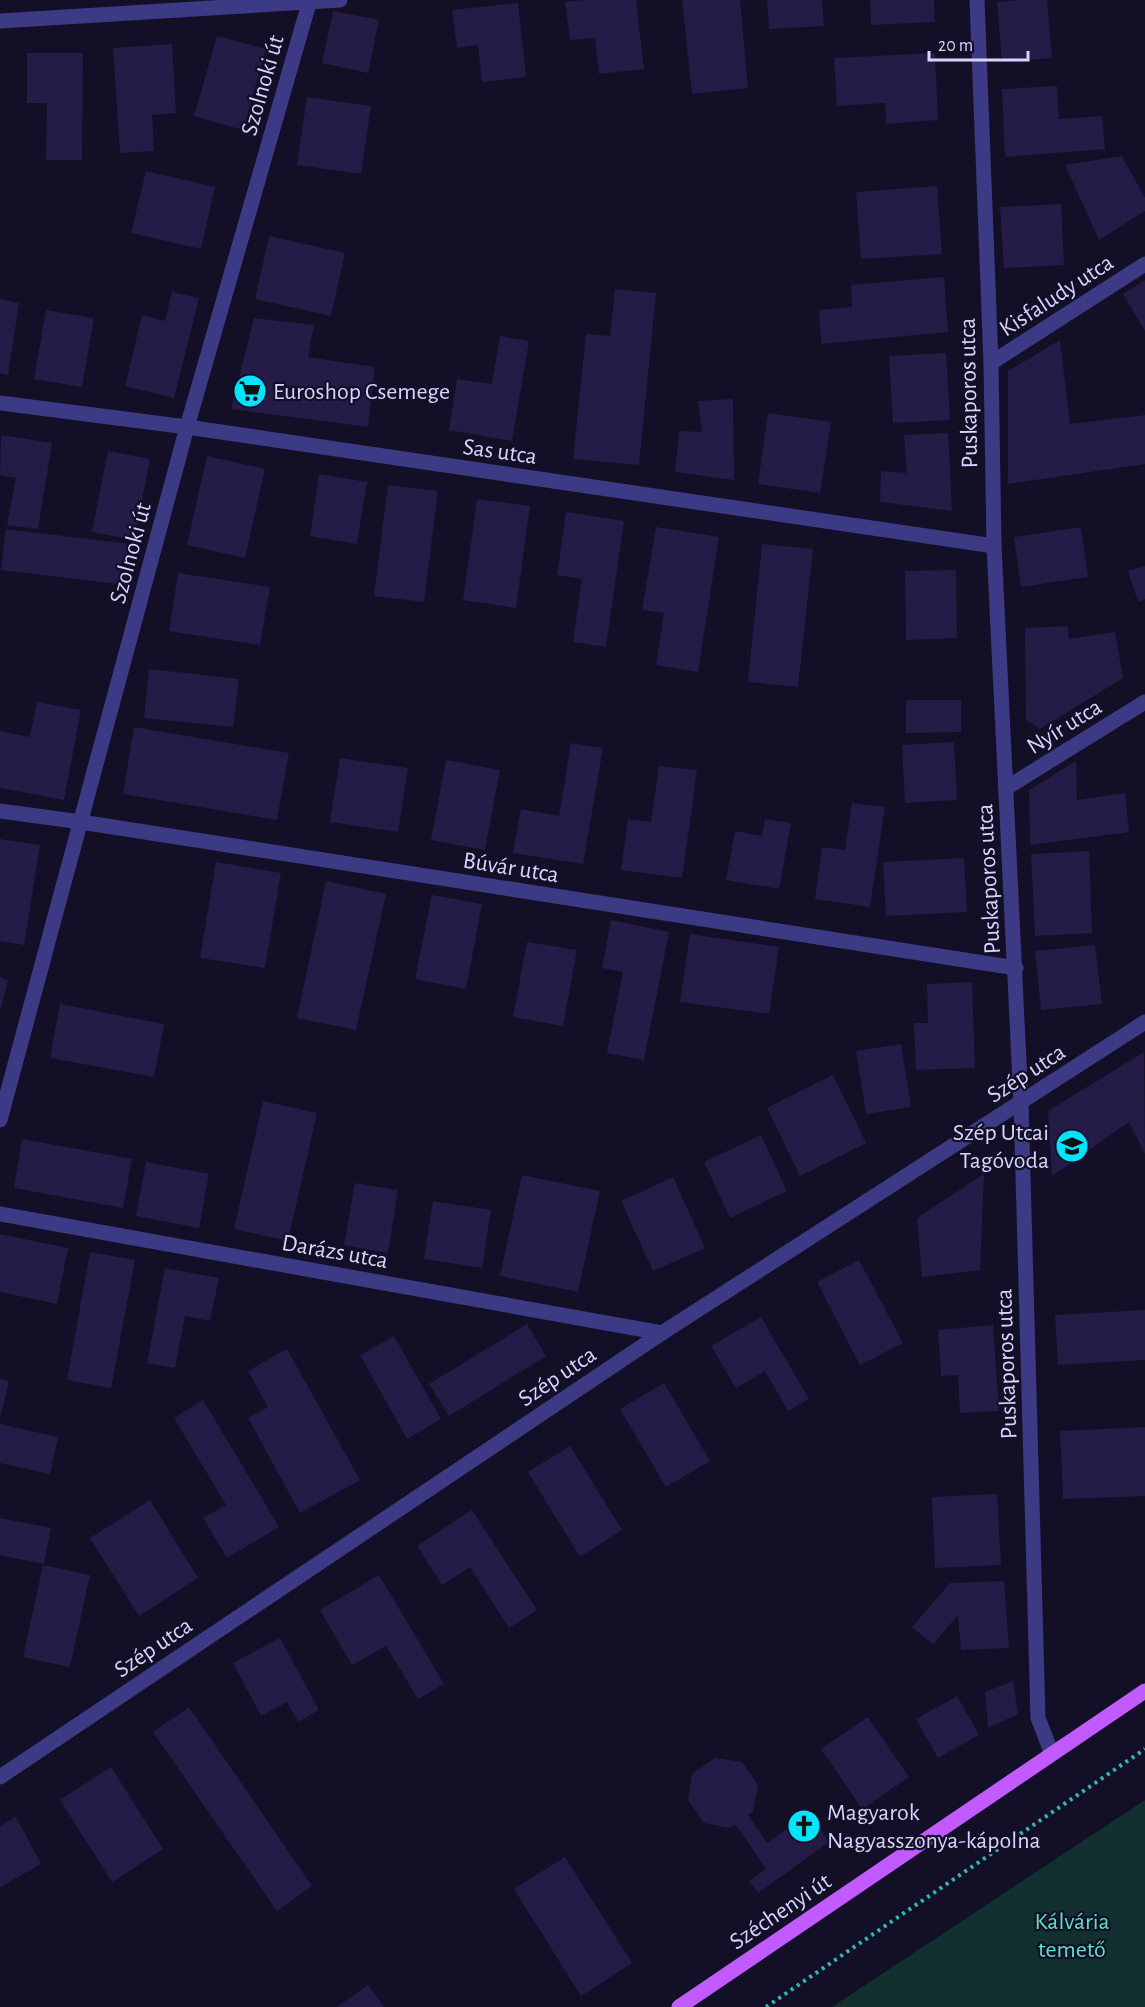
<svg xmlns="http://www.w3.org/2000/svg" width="1145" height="2007" viewBox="0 0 1145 2007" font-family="'Alegreya Sans',sans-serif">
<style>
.green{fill:#12302f}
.building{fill:#241b47}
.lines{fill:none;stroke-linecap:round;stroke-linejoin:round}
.path{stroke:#2fb8b0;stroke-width:4;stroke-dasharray:3 4.5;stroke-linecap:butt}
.street{stroke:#3d3a85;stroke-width:15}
.primary{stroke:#c25bff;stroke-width:15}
.labels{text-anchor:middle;stroke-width:4.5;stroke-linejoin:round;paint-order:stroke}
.street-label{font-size:24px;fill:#d9d4ff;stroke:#130f26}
.poi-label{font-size:24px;fill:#d9d4ff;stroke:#130f26;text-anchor:start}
.park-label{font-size:24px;fill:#5fe0c0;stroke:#130f26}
</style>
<rect width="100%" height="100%" fill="#130f26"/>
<!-- green -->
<polygon class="green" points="1145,1800 1145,2007 832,2007"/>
<!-- building -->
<g class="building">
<polygon points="583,0 636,0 644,69 599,74 595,38 570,40 565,2"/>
<polygon points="682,0 740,0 748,88 692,94"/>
<polygon points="767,0 822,0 824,26 769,29"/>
<polygon points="870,0 934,0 935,22 871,25"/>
<polygon points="1021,0 1047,0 1052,58 1002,62 997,2"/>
<polygon points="518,3 526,77 482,82 478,45 457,48 452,10"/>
<polygon points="333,11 379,20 368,73 322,63"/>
<polygon points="217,36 266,49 243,130 194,116"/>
<polygon points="172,44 176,113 152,115 154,151 120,153 113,48"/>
<polygon points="27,53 83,53 82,160 46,160 47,103 27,103"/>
<polygon points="935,53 938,120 886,124 885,103 837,106 834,58"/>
<polygon points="1057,86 1059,119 1102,116 1105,149 1005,157 1002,89"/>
<polygon points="307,97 371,106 361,174 297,165"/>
<polygon points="1122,156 1145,198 1145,211 1099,240 1065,165"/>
<polygon points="146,171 215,187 201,249 131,233"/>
<polygon points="937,186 942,254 861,259 856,192"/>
<polygon points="1061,204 1064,265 1004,268 1000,207"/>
<polygon points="269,236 345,253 331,316 255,299"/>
<polygon points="944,277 948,332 821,344 819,310 852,307 851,285"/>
<polygon points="1145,280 1145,331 1123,294"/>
<polygon points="615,289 656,293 639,465 573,459 586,334 610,336"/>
<polygon points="172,292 199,298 174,398 125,386 142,315 165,321"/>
<polygon points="0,299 19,303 8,375 0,373"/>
<polygon points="46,310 94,318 82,387 34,379"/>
<polygon points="254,318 314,325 308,357 375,367 368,427 231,409"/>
<polygon points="500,336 529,341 512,441 449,430 457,379 492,384"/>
<polygon points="1060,340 1070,424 1145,415 1145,464 1008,484 1008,371"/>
<polygon points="946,353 950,420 893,423 889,356"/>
<polygon points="733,399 734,480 675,472 679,431 702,432 698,401"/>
<polygon points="768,413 831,422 820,493 758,484"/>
<polygon points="948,433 952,511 880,502 881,471 907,473 904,435"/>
<polygon points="1,435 52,443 38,529 7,525 16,478 0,475"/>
<polygon points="108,451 150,459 134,540 92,532"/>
<polygon points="207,456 265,469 245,558 187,545"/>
<polygon points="319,474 367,482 357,544 310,536"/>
<polygon points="388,485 438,491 424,602 374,596"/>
<polygon points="477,499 530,506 516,608 463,600"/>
<polygon points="566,512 624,521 606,647 573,642 582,579 557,575"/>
<polygon points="656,527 719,537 698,672 656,665 664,613 642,610"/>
<polygon points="1081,527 1088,577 1021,587 1014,537"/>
<polygon points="6,529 130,544 126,585 1,570"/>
<polygon points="762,544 813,549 798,687 748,682"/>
<polygon points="1145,566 1145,599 1138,602 1128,571"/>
<polygon points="956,570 957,638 906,640 905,571"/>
<polygon points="178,573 270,587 260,645 169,631"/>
<polygon points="1068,626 1069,639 1115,632 1123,678 1040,729 1026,720 1025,628"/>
<polygon points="149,669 239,679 233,727 144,718"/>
<polygon points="906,700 961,700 961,732 906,733"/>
<polygon points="37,702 81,710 64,800 0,788 0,731 30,737"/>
<polygon points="134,727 289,753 277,820 123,794"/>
<polygon points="954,742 957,800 905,803 902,745"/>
<polygon points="571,743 603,748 583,864 513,853 521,809 559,816"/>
<polygon points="340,758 408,768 398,832 330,822"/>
<polygon points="446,760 500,770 485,850 431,840"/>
<polygon points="1076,761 1077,800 1125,793 1129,832 1030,845 1029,790"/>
<polygon points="659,766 697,770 682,878 621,870 628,819 651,822"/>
<polygon points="852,803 885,807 870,907 815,899 822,847 845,850"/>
<polygon points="765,819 791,823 779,889 726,880 735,831 762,836"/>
<polygon points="0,839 40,845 24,945 0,941"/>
<polygon points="1089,851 1092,933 1035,936 1031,854"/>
<polygon points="964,858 967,912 886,916 883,862"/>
<polygon points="216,862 281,873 265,968 200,958"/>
<polygon points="326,881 386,894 356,1030 297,1018"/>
<polygon points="432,895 482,904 466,989 415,979"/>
<polygon points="611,920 669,932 644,1060 607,1053 623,972 602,968"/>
<polygon points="690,934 779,947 769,1014 680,1002"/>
<polygon points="527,942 577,950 563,1026 513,1017"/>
<polygon points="1095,945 1102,1004 1041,1010 1035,951"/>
<polygon points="0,977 8,980 1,1008 0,1008"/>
<polygon points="972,982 975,1068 916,1070 914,1023 928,1023 927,984"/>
<polygon points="60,1004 164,1024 154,1077 50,1058"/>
<polygon points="901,1044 911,1107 866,1114 856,1051"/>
<polygon points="1144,1052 1145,1154 1129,1122 1052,1176 1048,1111"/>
<polygon points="833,1075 866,1143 800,1176 767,1108"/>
<polygon points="263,1101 317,1113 288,1241 234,1229"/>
<polygon points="761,1135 787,1191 730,1218 704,1162"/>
<polygon points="22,1139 132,1159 123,1208 14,1188"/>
<polygon points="146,1162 209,1174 199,1228 136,1216"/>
<polygon points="984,1174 980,1270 922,1277 917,1218"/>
<polygon points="522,1175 600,1191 578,1292 500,1276"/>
<polygon points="673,1177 705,1248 653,1271 621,1201"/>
<polygon points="355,1183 398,1190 388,1253 344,1245"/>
<polygon points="433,1201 491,1210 482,1268 424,1259"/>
<polygon points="0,1234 68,1248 57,1304 0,1292"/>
<polygon points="90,1252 135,1260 111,1388 67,1380"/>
<polygon points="859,1260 903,1343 860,1365 817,1282"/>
<polygon points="165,1268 219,1278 210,1321 185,1316 175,1368 147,1363"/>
<polygon points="1145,1310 1145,1360 1058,1365 1055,1315"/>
<polygon points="761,1317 809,1399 788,1411 765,1371 736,1388 711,1346"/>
<polygon points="527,1324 546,1356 449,1416 429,1384"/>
<polygon points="993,1325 999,1411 960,1413 958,1375 941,1376 938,1330"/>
<polygon points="394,1336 441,1419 407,1439 360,1355"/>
<polygon points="287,1349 360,1480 300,1513 248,1418 268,1407 248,1371"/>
<polygon points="0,1379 9,1381 1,1415 0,1415"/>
<polygon points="664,1383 710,1461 666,1487 620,1409"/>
<polygon points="203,1400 279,1527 227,1558 203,1518 226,1505 174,1418"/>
<polygon points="0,1424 58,1437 50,1474 0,1463"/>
<polygon points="1145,1427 1145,1496 1063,1499 1060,1431"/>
<polygon points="570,1446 622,1530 580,1557 528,1472"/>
<polygon points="997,1494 1001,1565 935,1568 932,1497"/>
<polygon points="150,1500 198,1578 139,1616 90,1538"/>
<polygon points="472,1510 537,1610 509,1628 470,1567 442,1585 417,1546"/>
<polygon points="0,1518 51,1528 44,1564 0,1555"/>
<polygon points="43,1565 90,1575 70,1667 23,1657"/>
<polygon points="379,1575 444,1684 418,1699 386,1646 352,1665 320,1610"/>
<polygon points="1004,1581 1009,1648 961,1650 958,1615 933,1644 912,1627 950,1583"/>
<polygon points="280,1638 319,1710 298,1722 287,1702 261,1716 233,1663"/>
<polygon points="1013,1681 1018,1714 988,1728 985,1692"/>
<polygon points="957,1696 979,1735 938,1758 916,1719"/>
<polygon points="189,1707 312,1886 277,1911 153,1732"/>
<polygon points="868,1717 909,1777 862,1809 821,1749"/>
<polygon points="715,1758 742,1762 758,1785 753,1811 748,1815 767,1843 809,1813 829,1842 758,1893 749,1881 766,1869 735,1824 730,1828 704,1823 688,1800 692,1774"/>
<polygon points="111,1767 163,1849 112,1882 60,1800"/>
<polygon points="16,1817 41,1864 0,1887 0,1826"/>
<polygon points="565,1857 632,1963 581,1996 514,1889"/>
<polygon points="368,1985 384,2007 337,2007"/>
</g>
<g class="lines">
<!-- path -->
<polyline class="path" points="766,2007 1145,1749"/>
<!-- street -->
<g class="street">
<polyline points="977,0 991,363 994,546 1021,1103 1038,1718 1052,1754"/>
<polyline points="0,21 340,0"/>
<polyline points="991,363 1145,264"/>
<polyline points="0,403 187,427 994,546"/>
<polyline points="1006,788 1145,702"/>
<polyline points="0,811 81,822 1016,968"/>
<polyline points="0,1120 187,427 310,0"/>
<polyline points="0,1214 662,1333"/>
<polyline points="0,1777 662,1333 1145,1022"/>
</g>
<!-- primary -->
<polyline class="primary" points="679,2007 1145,1691"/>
</g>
<!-- icons -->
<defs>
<symbol id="supermarket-disc" viewBox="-11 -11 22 22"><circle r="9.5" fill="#00e5ff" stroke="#130f26"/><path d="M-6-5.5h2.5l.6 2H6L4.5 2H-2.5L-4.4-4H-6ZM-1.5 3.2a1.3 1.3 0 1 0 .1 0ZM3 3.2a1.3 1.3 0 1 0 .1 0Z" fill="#111"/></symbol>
<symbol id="school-disc" viewBox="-11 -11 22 22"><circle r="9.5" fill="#00e5ff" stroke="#130f26"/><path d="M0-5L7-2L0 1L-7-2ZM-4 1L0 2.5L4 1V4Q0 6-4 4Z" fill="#111"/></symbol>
<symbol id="church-disc" viewBox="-11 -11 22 22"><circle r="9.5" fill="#00e5ff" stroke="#130f26"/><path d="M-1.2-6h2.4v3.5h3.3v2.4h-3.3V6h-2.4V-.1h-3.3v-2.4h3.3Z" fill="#111"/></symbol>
</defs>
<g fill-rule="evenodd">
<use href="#supermarket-disc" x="231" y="372" width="38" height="38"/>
<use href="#school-disc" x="1053" y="1127" width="38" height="38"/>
<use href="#church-disc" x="785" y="1807" width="38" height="38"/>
</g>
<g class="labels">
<!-- street labels -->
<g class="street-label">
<text transform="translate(262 85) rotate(-74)" y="8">Szolnoki út</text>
<text transform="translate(1056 295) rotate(-33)" y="8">Kisfaludy utca</text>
<text transform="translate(968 393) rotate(-91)" y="8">Puskaporos utca</text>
<text transform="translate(500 451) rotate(8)" y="8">Sas utca</text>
<text transform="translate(130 553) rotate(-75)" y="8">Szolnoki út</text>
<text transform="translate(1064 726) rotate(-32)" y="8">Nyír utca</text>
<text transform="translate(511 867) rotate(9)" y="8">Búvár utca</text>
<text transform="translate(988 879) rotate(-93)" y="8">Puskaporos utca</text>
<text transform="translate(1026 1073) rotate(-33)" y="8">Szép utca</text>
<text transform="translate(335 1251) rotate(10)" y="8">Darázs utca</text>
<text transform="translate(1006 1364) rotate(-92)" y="8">Puskaporos utca</text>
<text transform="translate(557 1376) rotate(-34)" y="8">Szép utca</text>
<text transform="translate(153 1647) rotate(-34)" y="8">Szép utca</text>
<text transform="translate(780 1911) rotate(-34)" y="8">Széchenyi út</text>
</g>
<!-- poi labels -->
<g class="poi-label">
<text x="273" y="399">Euroshop Csemege</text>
<text x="1049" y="1140" text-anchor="end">Szép Utcai<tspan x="1049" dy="28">Tagóvoda</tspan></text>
<text x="827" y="1820">Magyarok<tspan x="827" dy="28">Nagyasszonya-kápolna</tspan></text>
</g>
<!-- park labels -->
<g class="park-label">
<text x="1072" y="1929">Kálvária<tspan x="1072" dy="28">temető</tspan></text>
</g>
</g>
<!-- scale -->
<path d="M929 51v9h99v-9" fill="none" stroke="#d9d4ff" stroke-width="3"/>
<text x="938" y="51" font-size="18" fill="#d9d4ff" stroke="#130f26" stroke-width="4.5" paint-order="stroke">20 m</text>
</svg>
